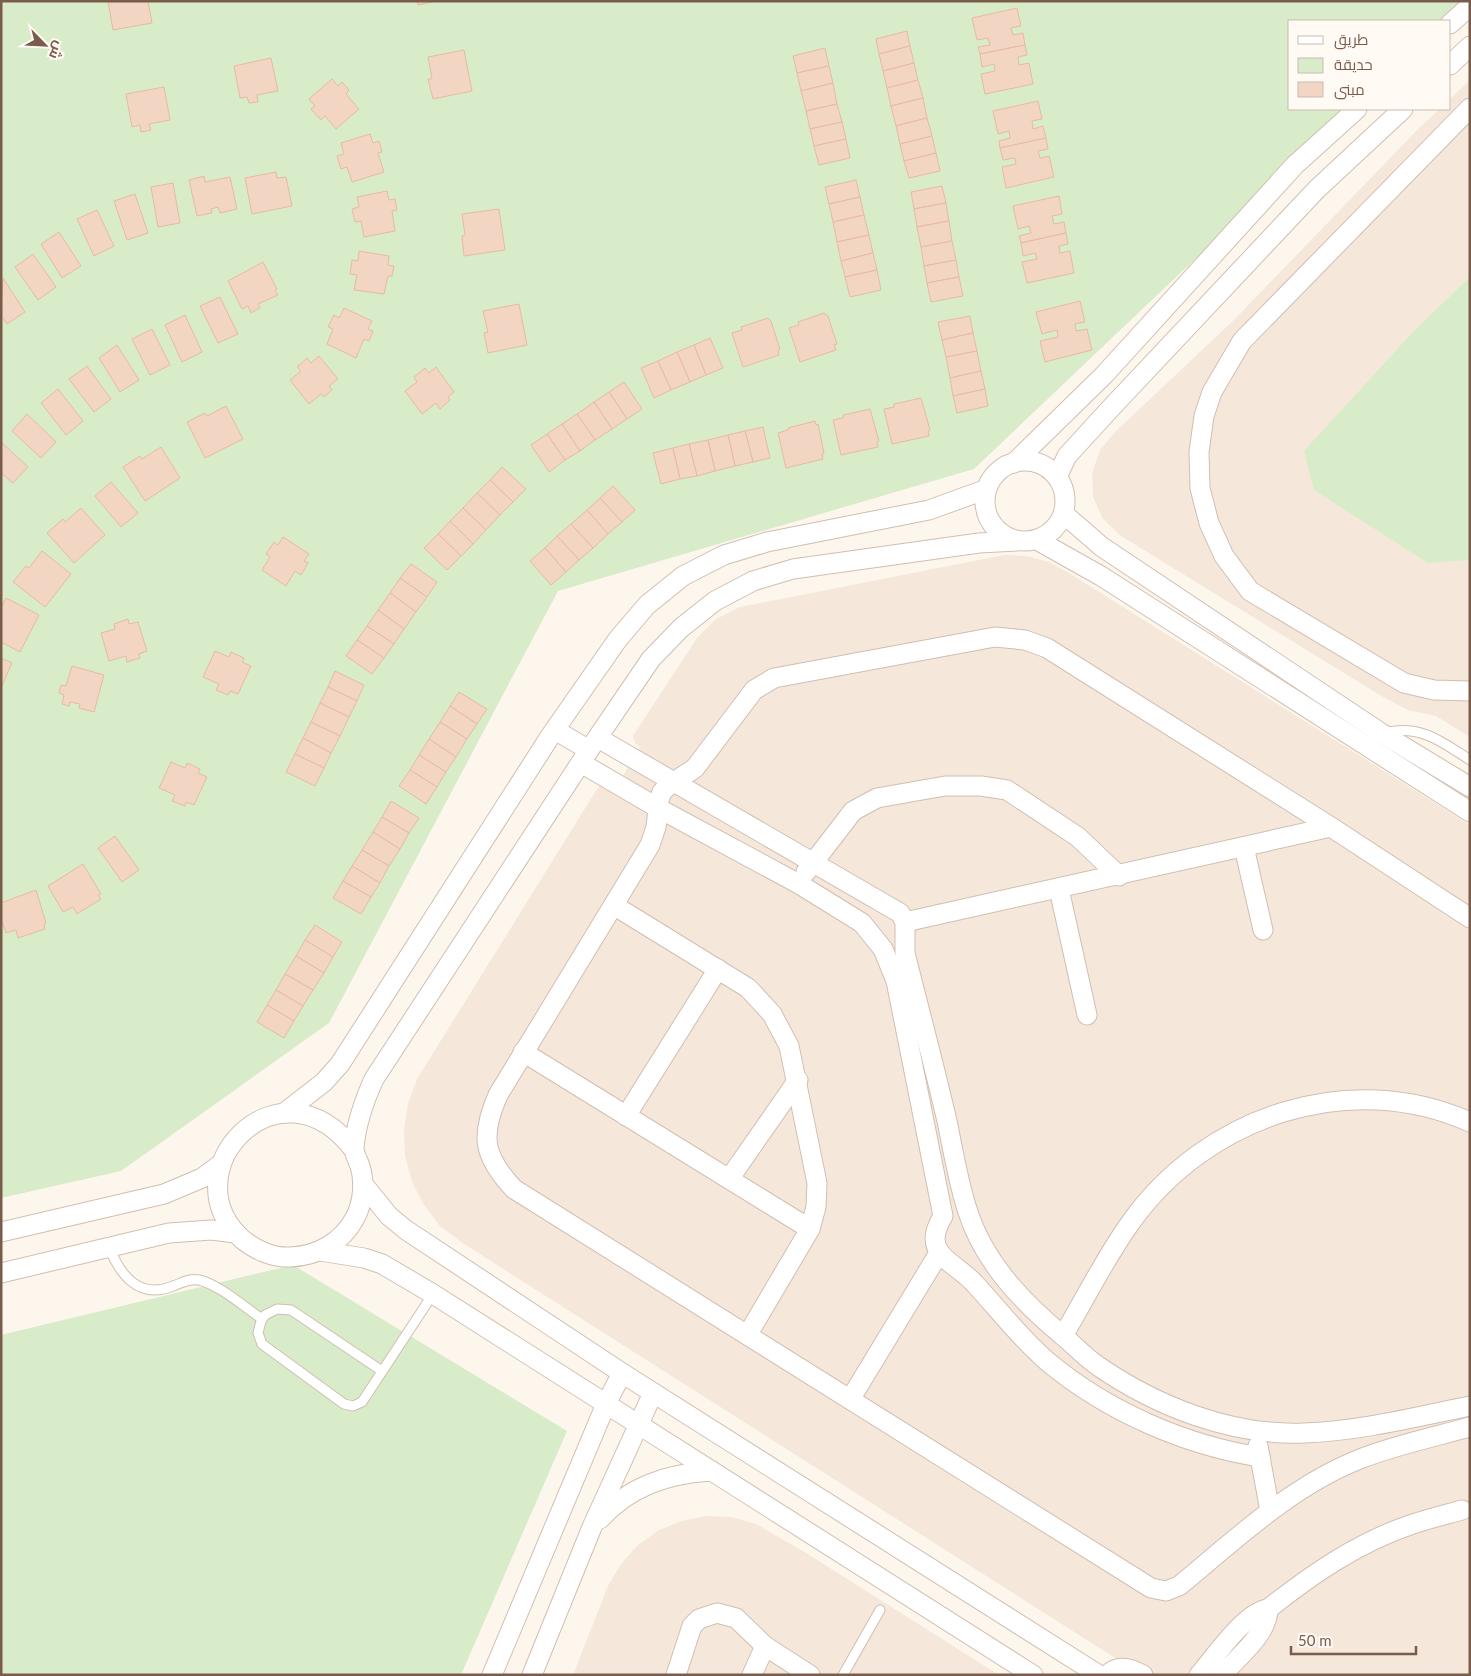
<svg xmlns="http://www.w3.org/2000/svg" width="1471" height="1676" viewBox="0 0 1471 1676" font-family="Lato,Cairo,sans-serif">
<style>
.residential{fill:#f5e8da}
.green{fill:#d8ecc9}
.building{fill:#f3d5c3;stroke:#e6bba3}
.lines{fill:none;stroke-linecap:round;stroke-linejoin:round}
.lane-casing{stroke:#d1beb0;stroke-width:11}
.street-casing{stroke:#d1beb0;stroke-width:21}
.lane{stroke:#fff;stroke-width:9}
.street{stroke:#fff;stroke-width:19}
</style>
<rect width="100%" height="100%" fill="#fdf6ec"/>
<!-- residential -->
<g class="residential">
<polygon points="1470,80 1470,737 1436,716 1408,710 1383,697 1121,536 1103,519 1093,497 1092,473 1100,450 1115,432 1235,319 1419,128 1440,109 1450,109 1450,99"/>
<polygon points="1004,555 1027,556 1049,562 1069,573 1470,825 1470,1675 1142,1675 461,1242 440,1226 424,1205 412,1182 405,1156 404,1130 408,1104 417,1079 597,789 602,783 617,786 640,747 635,743 633,736 697,638 716,619 740,607"/>
<polygon points="707,1516 732,1517 756,1524 803,1551 999,1675 573,1675 608,1586 621,1564 638,1545 659,1530 682,1521"/>
</g>
<!-- green -->
<g class="green">
<polygon points="1,1 1465,1 1444,21 1290,21 1290,109 1353,109 974,469 558,591 329,1023 121,1171 1,1198"/>
<polygon points="1470,277 1470,560 1428,563 1314,490 1304,451 1414,331"/>
<polygon points="293,1265 567,1431 461,1675 1,1675 1,1335"/>
</g>
<!-- building -->
<g class="building">
<polygon points="108,1 148,1 152,23 113,30"/>
<polygon points="417,1 437,1 418,5"/>
<polygon points="1017,8 1021,26 1011,28 1013,35 1023,33 1025,45 980,54 978,47 990,45 988,38 977,40 972,18"/>
<polygon points="907,31 910,46 879,54 876,39"/>
<polygon points="1025,45 1027,55 1018,57 1019,65 1029,63 1033,84 985,94 981,74 995,71 994,64 982,67 980,54"/>
<polygon points="910,46 914,63 883,71 879,54"/>
<polygon points="825,48 829,66 797,73 793,56"/>
<polygon points="464,50 472,91 433,99 428,79 432,79 428,57"/>
<polygon points="271,58 278,91 257,95 258,102 249,103 247,97 240,98 234,66"/>
<polygon points="914,63 918,80 887,88 883,71"/>
<polygon points="829,66 833,83 801,91 797,73"/>
<polygon points="332,79 338,86 342,82 349,90 346,94 359,109 336,129 325,116 321,120 311,109 315,106 309,99"/>
<polygon points="918,80 923,98 891,106 887,88"/>
<polygon points="833,83 837,104 806,111 801,91"/>
<polygon points="164,87 170,120 149,124 151,130 141,132 140,125 132,127 126,94"/>
<polygon points="923,98 927,118 896,126 891,106"/>
<polygon points="1038,101 1042,119 1032,121 1033,129 1043,126 1046,138 1000,148 999,141 1010,138 1009,131 998,134 993,111"/>
<polygon points="837,104 842,122 810,129 806,111"/>
<polygon points="927,118 932,136 900,144 896,126"/>
<polygon points="842,122 846,139 814,146 810,129"/>
<polygon points="370,134 373,143 379,141 382,152 378,153 384,172 352,182 347,167 341,169 337,156 344,154 341,143"/>
<polygon points="932,136 936,153 904,161 900,144"/>
<polygon points="1046,138 1048,149 1038,151 1040,158 1049,156 1054,177 1006,188 1002,167 1016,164 1015,158 1003,160 1000,148"/>
<polygon points="846,139 850,158 819,165 814,146"/>
<polygon points="936,153 940,171 909,178 904,161"/>
<polygon points="276,172 277,178 286,177 292,206 252,214 245,178"/>
<polygon points="204,176 205,182 230,177 237,209 220,213 218,207 211,209 212,213 197,216 189,180"/>
<polygon points="856,180 860,197 829,204 825,187"/>
<polygon points="173,183 180,223 158,227 151,187"/>
<polygon points="942,186 946,203 914,209 911,192"/>
<polygon points="387,191 389,200 395,199 397,210 392,211 395,231 364,237 361,221 355,222 352,209 359,207 357,197"/>
<polygon points="135,194 148,233 127,240 114,201"/>
<polygon points="1059,196 1062,214 1052,216 1054,224 1064,222 1066,233 1021,243 1019,236 1031,233 1029,226 1018,229 1013,206"/>
<polygon points="860,197 864,215 833,222 829,204"/>
<polygon points="946,203 949,221 917,227 914,209"/>
<polygon points="499,209 505,250 464,256 462,236 465,235 462,214"/>
<polygon points="97,210 114,246 94,256 77,219"/>
<polygon points="864,215 869,235 837,242 833,222"/>
<polygon points="949,221 952,241 921,247 917,227"/>
<polygon points="59,232 81,266 62,278 41,244"/>
<polygon points="1066,233 1068,244 1059,246 1060,253 1070,251 1074,273 1027,283 1022,262 1037,259 1035,253 1023,256 1021,243"/>
<polygon points="869,235 873,253 841,261 837,242"/>
<polygon points="952,241 956,260 924,266 921,247"/>
<polygon points="359,251 389,256 388,265 394,266 392,276 388,276 384,294 354,290 357,275 350,274 352,260 358,261"/>
<polygon points="873,253 877,270 845,277 841,261"/>
<polygon points="33,254 56,287 38,300 15,267"/>
<polygon points="956,260 959,277 927,283 924,266"/>
<polygon points="263,262 277,289 275,290 278,295 258,304 260,308 251,313 248,306 242,309 228,281"/>
<polygon points="877,270 881,290 850,297 845,277"/>
<polygon points="959,277 963,296 931,302 927,283"/>
<polygon points="3,278 25,312 7,324 1,315"/>
<polygon points="220,297 238,334 218,343 200,306"/>
<polygon points="1080,301 1085,322 1075,324 1076,331 1087,329 1092,350 1045,362 1040,341 1058,337 1057,330 1042,334 1036,312"/>
<polygon points="519,304 527,345 488,353 484,333 488,332 483,311"/>
<polygon points="344,308 372,321 368,329 373,331 369,341 364,339 356,358 327,344 333,329 328,327 334,315 339,318"/>
<polygon points="824,313 828,316 837,344 834,345 836,350 800,362 789,328 799,325 798,322"/>
<polygon points="185,315 202,352 182,362 165,325"/>
<polygon points="970,316 973,333 942,340 938,322"/>
<polygon points="768,318 771,321 780,349 778,350 779,355 743,367 732,333 742,330 741,327"/>
<polygon points="152,329 170,365 150,375 132,339"/>
<polygon points="973,333 977,351 946,357 942,340"/>
<polygon points="710,338 723,368 706,375 694,345"/>
<polygon points="117,345 139,380 120,392 99,358"/>
<polygon points="694,345 706,375 690,382 677,352"/>
<polygon points="977,351 981,371 950,378 946,357"/>
<polygon points="677,352 690,382 671,390 658,361"/>
<polygon points="319,356 338,379 329,386 332,390 324,397 321,394 309,404 290,380 301,371 297,367 307,358 311,363"/>
<polygon points="658,361 671,390 654,398 641,368"/>
<polygon points="87,366 111,399 94,412 69,379"/>
<polygon points="436,367 454,392 448,397 450,400 440,409 436,403 422,414 405,391 417,382 414,377 425,368 429,373"/>
<polygon points="981,371 985,389 953,396 950,378"/>
<polygon points="624,382 642,409 627,419 609,392"/>
<polygon points="58,389 83,421 66,435 41,403"/>
<polygon points="985,389 988,406 957,413 953,396"/>
<polygon points="609,392 627,419 612,429 594,402"/>
<polygon points="921,398 930,430 928,431 929,436 892,444 884,409 894,407 894,404"/>
<polygon points="594,402 612,429 595,440 577,414"/>
<polygon points="226,406 243,439 205,458 187,422 205,413 207,416"/>
<polygon points="870,409 879,441 877,442 878,447 841,455 833,420 843,418 843,415"/>
<polygon points="27,414 56,442 41,458 12,431"/>
<polygon points="577,414 595,440 580,451 562,424"/>
<polygon points="815,421 816,425 818,424 824,453 822,454 823,459 786,468 778,433 788,430 788,428"/>
<polygon points="562,424 580,451 565,460 547,434"/>
<polygon points="763,427 770,458 753,462 745,431"/>
<polygon points="745,431 753,462 735,466 728,435"/>
<polygon points="547,434 565,460 549,472 531,445"/>
<polygon points="728,435 735,466 715,471 708,440"/>
<polygon points="708,440 715,471 697,476 689,444"/>
<polygon points="1,442 28,467 13,483 1,473"/>
<polygon points="689,444 697,476 680,479 673,448"/>
<polygon points="161,447 180,478 145,501 123,467 140,456 142,459"/>
<polygon points="673,448 680,479 661,484 653,453"/>
<polygon points="502,467 526,489 513,502 490,480"/>
<polygon points="490,480 513,502 500,515 477,493"/>
<polygon points="111,482 138,513 121,527 95,496"/>
<polygon points="613,486 635,510 622,522 600,498"/>
<polygon points="477,493 500,515 486,530 463,508"/>
<polygon points="600,498 622,522 608,534 587,510"/>
<polygon points="81,508 105,535 74,563 47,533 63,519 65,522"/>
<polygon points="463,508 486,530 473,544 450,521"/>
<polygon points="587,510 608,534 593,548 571,524"/>
<polygon points="450,521 473,544 461,556 438,534"/>
<polygon points="571,524 593,548 579,560 557,536"/>
<polygon points="438,534 461,556 447,570 424,548"/>
<polygon points="557,536 579,560 566,572 545,548"/>
<polygon points="283,537 309,554 304,561 308,563 301,575 295,571 286,586 262,570 270,557 266,554 274,542 278,545"/>
<polygon points="545,548 566,572 551,585 530,561"/>
<polygon points="42,551 71,574 45,607 13,582 26,566 29,568"/>
<polygon points="411,564 437,582 427,597 400,578"/>
<polygon points="400,578 427,597 416,612 390,593"/>
<polygon points="390,593 416,612 404,629 378,610"/>
<polygon points="6,598 39,615 20,652 1,642 1,608"/>
<polygon points="378,610 404,629 394,644 367,626"/>
<polygon points="128,619 129,624 138,622 147,651 139,654 140,658 127,662 126,656 109,661 101,633 115,629 114,624"/>
<polygon points="367,626 394,644 384,658 357,640"/>
<polygon points="357,640 384,658 372,674 346,656"/>
<polygon points="215,651 229,657 231,652 244,658 242,662 251,666 238,694 230,691 228,695 216,690 219,684 203,677"/>
<polygon points="1,658 12,663 1,688"/>
<polygon points="72,666 104,675 94,712 79,708 80,704 70,702 69,706 62,704 64,695 59,693 61,685 66,686"/>
<polygon points="335,671 364,685 357,701 328,687"/>
<polygon points="328,687 357,701 349,717 320,703"/>
<polygon points="459,692 487,709 477,724 450,706"/>
<polygon points="320,703 349,717 340,736 311,722"/>
<polygon points="450,706 477,724 467,739 440,722"/>
<polygon points="311,722 340,736 331,753 303,738"/>
<polygon points="440,722 467,739 456,757 429,739"/>
<polygon points="303,738 331,753 324,768 295,754"/>
<polygon points="429,739 456,757 446,772 419,755"/>
<polygon points="295,754 324,768 315,786 286,772"/>
<polygon points="419,755 446,772 437,787 410,770"/>
<polygon points="171,762 185,768 187,763 200,769 198,773 207,777 194,805 186,802 185,806 172,801 175,795 159,788"/>
<polygon points="410,770 437,787 426,804 399,786"/>
<polygon points="391,801 419,818 409,833 382,817"/>
<polygon points="382,817 409,833 400,849 373,832"/>
<polygon points="373,832 400,849 389,866 362,850"/>
<polygon points="115,836 139,870 122,882 98,848"/>
<polygon points="362,850 389,866 380,883 352,866"/>
<polygon points="83,864 101,894 98,895 101,899 77,914 73,907 63,912 48,886"/>
<polygon points="352,866 380,883 371,897 343,881"/>
<polygon points="343,881 371,897 361,914 333,898"/>
<polygon points="36,890 46,923 44,924 45,929 18,938 16,930 6,933 1,919 1,903"/>
<polygon points="315,925 342,942 333,957 305,940"/>
<polygon points="305,940 333,957 324,973 296,956"/>
<polygon points="296,956 324,973 313,990 285,974"/>
<polygon points="285,974 313,990 303,1006 276,990"/>
<polygon points="276,990 303,1006 294,1021 267,1005"/>
<polygon points="267,1005 294,1021 284,1038 257,1022"/>
</g>
<g class="lines">
<defs>
<g id="lane">
<path d="M1383,733C1420,724 1441,741 1470,760"/>
<path d="M109,1247C120,1275 139,1300 173,1286C182,1283 189,1278 199,1280C218,1284 246,1308 262,1319"/>
<polyline points="382,1371 291,1310 277,1309 265,1315 261,1321 258,1333 262,1344 344,1404 353,1406 362,1402 433,1294"/>
<polyline points="843,1675 880,1610"/>
</g>
<g id="street">
<polyline points="1450,24 1470,6"/>
<polyline points="1450,65 1470,46"/>
<polyline points="1470,108 1242,341 1212,392 1204,416 1199,452 1200,488 1209,523 1224,556 1250,591 1404,683 1434,690 1470,691"/>
<circle cx="1025" cy="501" r="40"/>
<polyline points="1014,463 1104,375 1295,165 1357,109"/>
<polyline points="1057,477 1067,456 1109,410 1317,189 1403,109"/>
<polyline points="1064,514 1102,547 1381,733 1470,787"/>
<polyline points="1037,540 1101,576 1470,812"/>
<polyline points="555,730 589,750"/>
<path d="M598,738L900,913L905,922V953C919,1009 934,1065 947,1121C953,1150 958,1181 967,1209C983,1261 1021,1301 1062,1335C1074,1345 1085,1357 1098,1366C1156,1406 1231,1436 1304,1433C1360,1431 1415,1417 1470,1406"/>
<path d="M581,763L658,808L799,884L862,923L883,949L896,981L943,1216C919,1255 955,1261 975,1284C999,1310 1021,1339 1048,1362C1107,1411 1184,1445 1260,1457"/>
<polyline points="1244,847 1263,930"/>
<polyline points="806,872 853,811 877,798 945,786 981,786 1007,790 1078,837 1119,876"/>
<polyline points="1059,889 1087,1015"/>
<polyline points="615,906 748,988 772,1014 789,1046 817,1183 816,1207 810,1229 748,1334"/>
<path d="M1470,918L1331,827L1047,648L1025,640L995,637L774,678L754,690L695,768L668,786L662,792L659,800L656,827L650,845L498,1095C480,1136 483,1156 514,1189L1151,1588L1166,1591L1179,1586C1235,1540 1291,1486 1360,1459C1395,1445 1434,1437 1470,1427"/>
<polyline points="905,922 1331,827"/>
<polyline points="523,1052 810,1229"/>
<polyline points="284,1113 324,1082 340,1064 551,735 618,639 647,605 683,576 724,555 767,542 929,510 987,489"/>
<polyline points="626,1116 718,969"/>
<path d="M354,1150C279,1052 168,1172 242,1239C255,1250 273,1258 290,1257C318,1256 342,1242 355,1218C363,1203 365,1182 360,1166C358,1160 354,1154 354,1148C356,1124 364,1101 374,1079L589,750L651,659L681,628L715,601L753,581L793,569L979,543L1018,541"/>
<polyline points="729,1179 798,1080"/>
<polyline points="363,1184 389,1216 406,1230 622,1373 1099,1675"/>
<polyline points="1,1232 164,1194 202,1178 221,1164"/>
<polyline points="320,1251 364,1258 382,1264 433,1294 1033,1675"/>
<polyline points="1,1273 169,1233 211,1230 236,1233"/>
<path d="M1063,1336C1085,1299 1105,1258 1131,1222C1207,1116 1349,1068 1470,1122"/>
<polyline points="851,1398 939,1253"/>
<polyline points="1258,1446 1270,1511"/>
<path d="M600,1519C630,1486 667,1474 711,1471"/>
<polyline points="492,1675 606,1404 622,1373"/>
<polyline points="532,1675 592,1527 653,1393"/>
<polyline points="676,1675 692,1626 699,1619 717,1613 736,1618 765,1646 810,1675"/>
<polyline points="752,1675 765,1646"/>
<path d="M1107,1675C1118,1664 1131,1668 1143,1675"/>
<path d="M1199,1675C1215,1657 1245,1612 1268,1609C1311,1575 1357,1543 1410,1525C1427,1519 1444,1515 1462,1510"/>
<path d="M1222,1675C1238,1657 1268,1634 1268,1609"/>
</g>
</defs>
<!-- lane casing -->
<use href="#lane" class="lane-casing"/>
<!-- street casing -->
<use href="#street" class="street-casing"/>
<!-- lane -->
<use href="#lane" class="lane"/>
<!-- street -->
<use href="#street" class="street"/>
</g>
<!-- border -->
<rect width="1471" height="1676" fill="none" stroke="#7a5c4d" stroke-width="5"/>
<!-- legend -->
<rect x="1288" y="20" width="162" height="90" fill="#fffaf3" stroke="#cabbb1"/>
<rect x="1298" y="36" width="25" height="8" fill="#ffffff" stroke="#cabbb1"/>
<text x="1334" y="45" font-size="15" fill="#7a5c4d">طريق</text>
<rect x="1298" y="58" width="25" height="15" fill="#d8ecc9" stroke="#cabbb1"/>
<text x="1334" y="70" font-size="15" fill="#7a5c4d">حديقة</text>
<rect x="1298" y="82" width="25" height="15" fill="#f3d5c3" stroke="#cabbb1"/>
<text x="1334" y="95" font-size="15" fill="#7a5c4d">مبنى</text>
<!-- north arrow -->
<g transform="translate(45 45) rotate(114)" stroke="#fffaf3" stroke-width="4" paint-order="stroke">
<path d="M0-4L9 19L0 12L-9 19Z" fill="#7a5c4d"/>
<text y="-8" font-size="14" font-weight="bold" text-anchor="middle" fill="#7a5c4d">ش</text>
</g>
<!-- scale -->
<path d="M1291 1646v8h125v-8" fill="none" stroke="#7a5c4d" stroke-width="2.5"/>
<text x="1298" y="1646" font-size="15" fill="#7a5c4d" stroke="#fffaf3" stroke-width="4" paint-order="stroke">50 m</text>
</svg>
